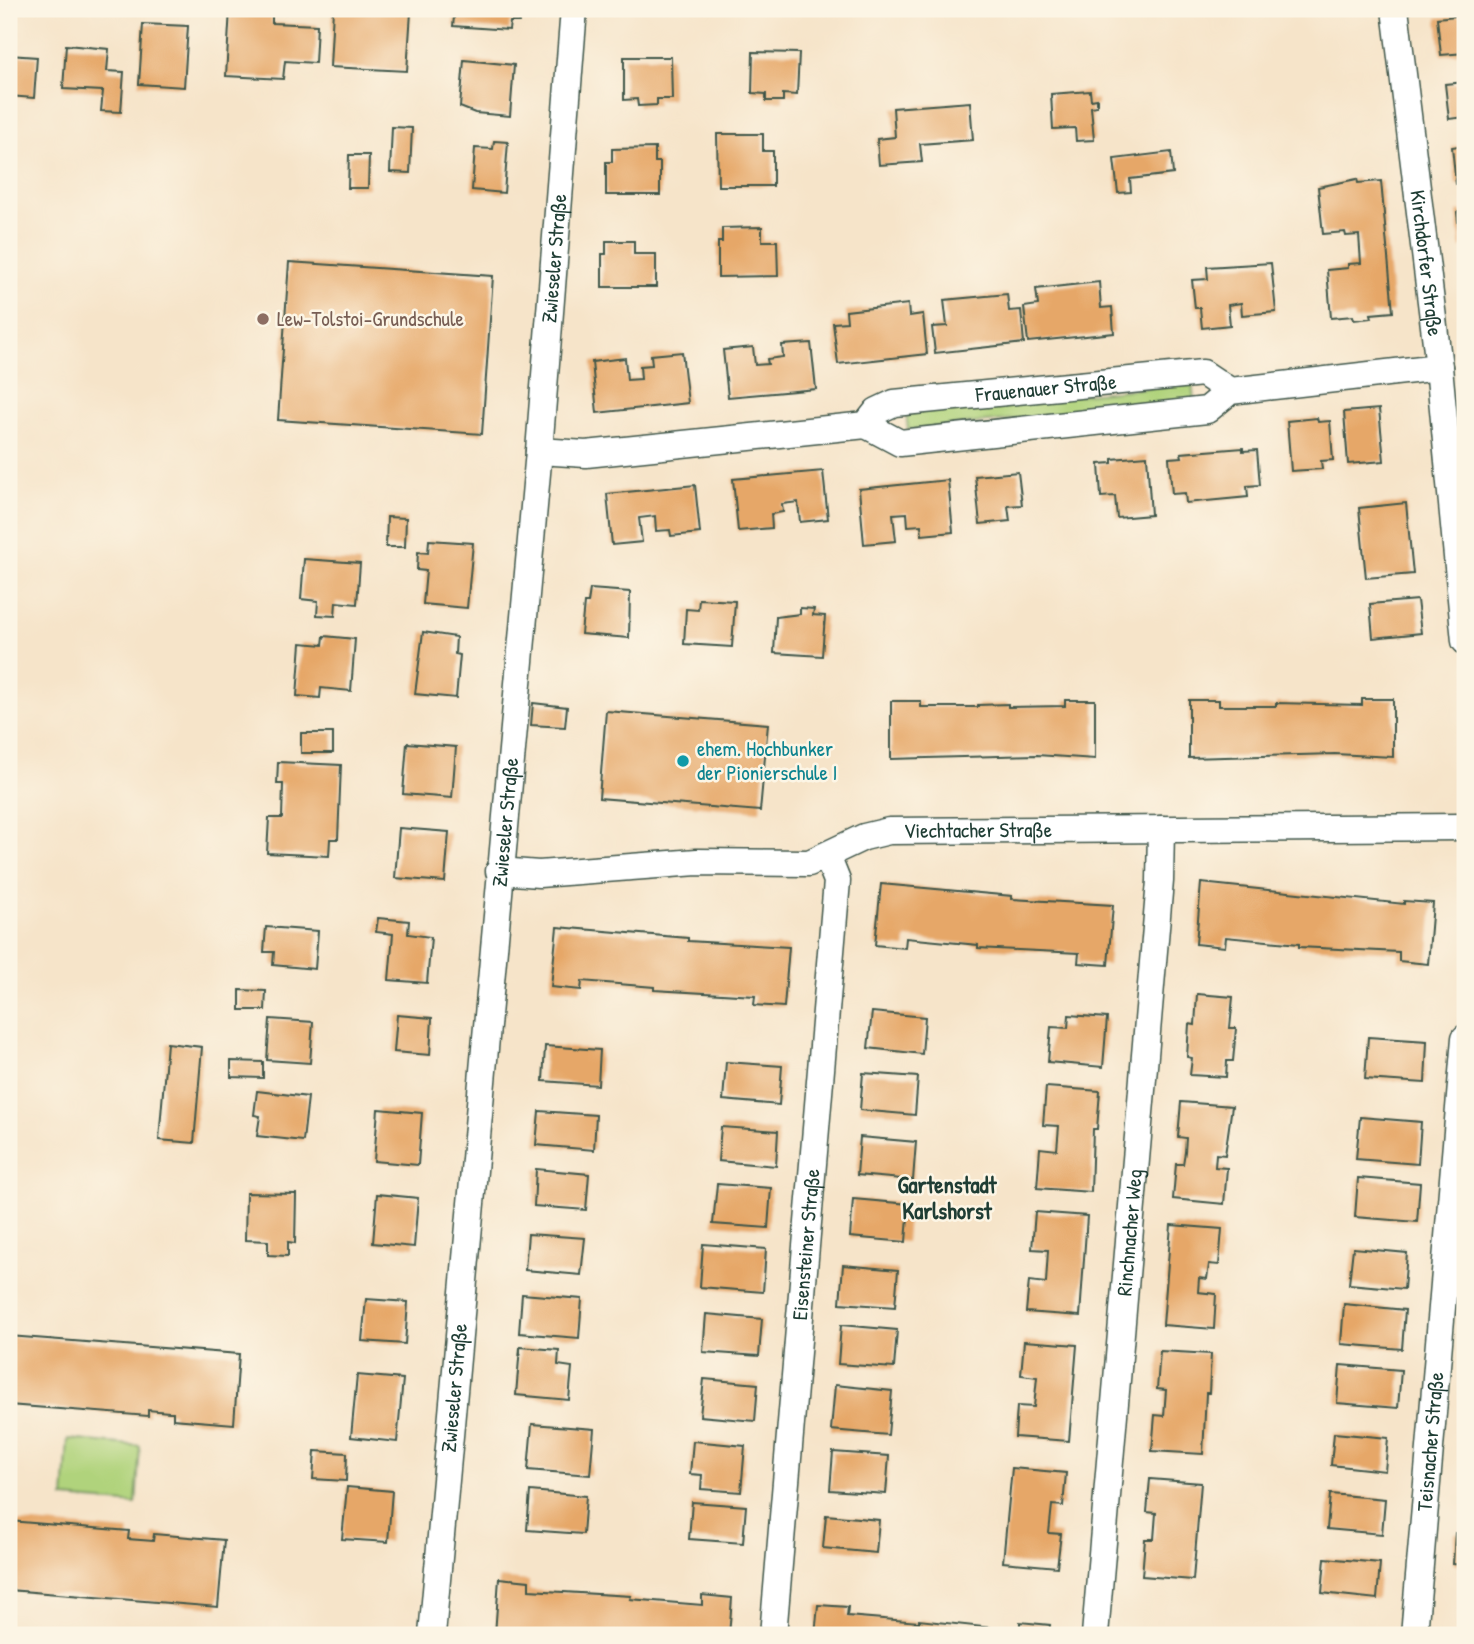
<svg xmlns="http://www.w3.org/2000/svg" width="1474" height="1644" viewBox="0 0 1474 1644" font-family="'Patrick Hand',sans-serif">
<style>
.green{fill:#b0d37b;stroke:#688858;stroke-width:2}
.building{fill:#e6a768}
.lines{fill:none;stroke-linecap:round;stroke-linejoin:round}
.minor-casing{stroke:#3f564a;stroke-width:29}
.minor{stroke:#fff;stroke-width:26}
.education-dot{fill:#8d6e63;stroke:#fcf5e5;stroke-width:2.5}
.culture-dot{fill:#0f9aa8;stroke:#fcf5e5;stroke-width:2.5}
.labels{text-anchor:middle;stroke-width:5;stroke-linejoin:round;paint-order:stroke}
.street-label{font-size:21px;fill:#1f3d34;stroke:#fcf5e5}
.education-label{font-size:21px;fill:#785e54;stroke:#fcf5e5;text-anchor:start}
.culture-label{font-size:21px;fill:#0d838f;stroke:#fcf5e5;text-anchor:start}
.neighbourhood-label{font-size:23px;font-weight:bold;fill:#1f3d34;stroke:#fcf5e5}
</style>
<rect width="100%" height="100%" fill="#fcf5e5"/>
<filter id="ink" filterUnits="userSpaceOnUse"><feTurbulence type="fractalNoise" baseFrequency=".0143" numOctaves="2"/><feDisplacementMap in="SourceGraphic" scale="14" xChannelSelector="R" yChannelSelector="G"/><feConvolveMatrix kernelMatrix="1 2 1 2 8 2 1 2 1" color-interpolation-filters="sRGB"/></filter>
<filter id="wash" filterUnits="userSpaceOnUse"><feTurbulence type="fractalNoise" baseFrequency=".00686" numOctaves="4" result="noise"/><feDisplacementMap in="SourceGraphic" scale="28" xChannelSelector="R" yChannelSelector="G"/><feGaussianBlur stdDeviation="1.57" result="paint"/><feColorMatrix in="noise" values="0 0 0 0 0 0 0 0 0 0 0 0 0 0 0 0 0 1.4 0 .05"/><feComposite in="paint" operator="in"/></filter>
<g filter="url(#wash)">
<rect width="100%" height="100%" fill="#f6e4c9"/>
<!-- green -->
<g class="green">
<polygon points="1192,383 1194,401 908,430 906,413"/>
<polygon points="68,1439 140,1446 136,1504 64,1498"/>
</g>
<g id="blocks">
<!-- building -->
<g class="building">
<polygon points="230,9 272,12 272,23 317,25 315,63 285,61 283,79 226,76"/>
<polygon points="333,9 411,12 407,71 330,67"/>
<polygon points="455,9 524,9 519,22 510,22 509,30 453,26"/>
<polygon points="1465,15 1465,53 1441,55 1437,18"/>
<polygon points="143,24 188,26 184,87 139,84"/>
<polygon points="66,45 109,49 107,71 124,72 121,112 101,111 103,91 63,89"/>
<polygon points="753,52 799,53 797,95 783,94 783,101 766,101 766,94 752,93"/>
<polygon points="9,55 37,57 34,98 9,96"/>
<polygon points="624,57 671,57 672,99 657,99 657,105 638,106 637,99 624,100"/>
<polygon points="464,60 514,65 510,116 475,113 460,107"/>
<polygon points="1465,82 1465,117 1449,119 1445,84"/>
<polygon points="1090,91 1091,100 1097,99 1097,106 1091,107 1094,140 1076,141 1075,128 1053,129 1051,94"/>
<polygon points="970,102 973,140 920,144 922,162 879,165 877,139 895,137 893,108"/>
<polygon points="392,127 412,128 410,173 390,172"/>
<polygon points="717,134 763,134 763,151 773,151 773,186 718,186"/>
<polygon points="494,141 508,142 504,193 472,190 475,148 493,149"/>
<polygon points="1465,145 1465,183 1456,184 1452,147"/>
<polygon points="655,148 655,162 660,162 660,195 606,195 606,162 612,162 612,149"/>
<polygon points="1171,152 1173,174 1130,179 1131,192 1118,193 1114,159"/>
<polygon points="349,155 369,155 368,188 348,188"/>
<polygon points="1357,179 1358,183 1381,181 1393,312 1371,314 1372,318 1354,320 1353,316 1331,318 1327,270 1348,268 1348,264 1361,263 1359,235 1346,236 1345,232 1323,234 1318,187"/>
<polygon points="1465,211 1465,247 1461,248 1457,212"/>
<polygon points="762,227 762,241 777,241 778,276 718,277 718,242 722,242 722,228"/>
<polygon points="606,241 634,241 634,254 656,254 656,287 602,287 602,254 606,254"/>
<polygon points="289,262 493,276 482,434 278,420"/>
<polygon points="1271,263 1276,312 1242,315 1241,303 1228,305 1230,325 1202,328 1200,308 1195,308 1192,280 1208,279 1207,267"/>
<polygon points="1099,282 1101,308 1112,307 1114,333 1028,342 1024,307 1038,305 1036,289"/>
<polygon points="1007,294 1009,311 1021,310 1024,343 935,353 932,327 947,326 944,300"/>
<polygon points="908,304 909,316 923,314 927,354 838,364 833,323 847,322 846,311"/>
<polygon points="811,343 816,389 728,397 723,350 753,347 755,365 768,364 767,359 783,357 782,345"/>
<polygon points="682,352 688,403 597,413 592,362 625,358 627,380 641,379 640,366 652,365 651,355"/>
<polygon points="1379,409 1384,461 1348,464 1344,412"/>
<polygon points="1317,418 1318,422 1330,421 1333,460 1321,461 1322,469 1291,471 1287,421"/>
<polygon points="1243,448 1243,451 1257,450 1260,485 1247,486 1248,497 1186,503 1185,493 1172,494 1169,458 1182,457 1181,453"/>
<polygon points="1147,456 1151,515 1117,518 1115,496 1101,497 1099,464 1112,463 1112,459"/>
<polygon points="823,471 828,519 800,522 798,502 782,504 783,512 771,514 772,528 738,531 733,479"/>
<polygon points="1018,472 1022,505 1008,506 1010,521 980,524 975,476"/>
<polygon points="948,480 953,532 922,535 921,525 908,526 907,513 893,514 896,541 864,544 859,489"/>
<polygon points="695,485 700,533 671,536 670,530 656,531 655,516 639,518 642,542 612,545 607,494"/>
<polygon points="1406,503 1413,574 1366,578 1359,508"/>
<polygon points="387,517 406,518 405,547 386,547"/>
<polygon points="429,540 473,543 467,608 423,604 426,571 417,570 418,552 428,553"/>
<polygon points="304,559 360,563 357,604 336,602 335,616 317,615 318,601 301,599"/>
<polygon points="590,589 630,592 629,638 581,634 584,603 588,603"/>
<polygon points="699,599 735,601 732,647 684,644 686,609 698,610"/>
<polygon points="1417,600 1421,633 1373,638 1370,604"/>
<polygon points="800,608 814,609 813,615 825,616 822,656 774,653 776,617 800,614"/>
<polygon points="423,632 456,637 455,654 460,655 456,698 415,694"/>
<polygon points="324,636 355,639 351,691 321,688 320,698 297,696 301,643 323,645"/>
<polygon points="1362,699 1393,699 1393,757 1335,754 1189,758 1189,700 1219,700 1219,706 1276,706 1276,703 1362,705"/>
<polygon points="1065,700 1095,700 1095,759 1037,755 891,759 891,701 921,701 921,707 978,707 978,705 1008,704 1008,707 1065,706"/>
<polygon points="533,703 567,707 565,727 531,725"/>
<polygon points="606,711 768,724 760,811 599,798"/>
<rect x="301" y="733" width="32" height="20"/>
<polygon points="407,743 456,747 452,798 403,794"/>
<polygon points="278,762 341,765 338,839 330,839 329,856 267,853 269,818 282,818 283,784 277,784"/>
<polygon points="399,828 449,832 445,882 395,878"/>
<polygon points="1201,883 1404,904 1404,901 1433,903 1428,964 1399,961 1399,952 1299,947 1299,944 1226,937 1225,947 1196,944"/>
<polygon points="881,884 1012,896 1012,899 1113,905 1108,965 1078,963 1079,953 978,948 978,945 906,938 905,948 875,945"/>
<polygon points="378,918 409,921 408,934 431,937 427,983 389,980 393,934 376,932"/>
<polygon points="266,927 318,931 315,969 273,965 274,952 264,952"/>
<polygon points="557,927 688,938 688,941 789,947 784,1007 754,1005 755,996 654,990 654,987 582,981 581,990 551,987"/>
<polygon points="240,990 266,991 265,1010 240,1010"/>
<polygon points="1197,994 1233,997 1230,1028 1236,1028 1233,1061 1227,1061 1226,1077 1190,1075 1192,1058 1187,1057 1189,1024 1195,1025"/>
<polygon points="872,1012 925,1017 922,1054 868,1048"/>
<polygon points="397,1015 432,1018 430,1055 394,1052"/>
<polygon points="1069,1015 1107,1018 1103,1067 1048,1062 1051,1027 1068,1028"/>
<polygon points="270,1019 313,1022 310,1063 267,1060"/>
<polygon points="1368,1037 1427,1041 1425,1083 1365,1079"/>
<polygon points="167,1043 202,1047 194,1143 159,1140"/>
<polygon points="545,1046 600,1050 598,1085 543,1081"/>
<polygon points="231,1061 263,1062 263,1078 231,1077"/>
<polygon points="726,1062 782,1066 779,1105 723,1100"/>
<polygon points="863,1073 918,1077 915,1115 860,1110"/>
<polygon points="1046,1087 1100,1091 1097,1129 1093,1129 1091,1192 1037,1188 1040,1148 1057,1150 1059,1126 1043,1125"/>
<polygon points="257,1091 308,1097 303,1141 257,1136 260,1116 254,1115"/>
<polygon points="1181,1102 1232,1106 1225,1155 1216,1154 1215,1167 1227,1168 1224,1204 1173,1199 1176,1164 1183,1164 1185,1152 1186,1138 1178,1137"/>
<polygon points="378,1109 422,1113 418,1165 374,1161"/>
<polygon points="539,1111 596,1115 594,1150 536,1145"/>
<polygon points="1360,1117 1421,1122 1418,1164 1356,1159"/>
<polygon points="721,1127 778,1131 776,1166 718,1161"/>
<polygon points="860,1137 916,1142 913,1180 857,1175"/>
<polygon points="536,1169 589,1174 586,1210 534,1206"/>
<polygon points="1358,1178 1420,1183 1417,1222 1355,1217"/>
<polygon points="717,1184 771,1188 768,1228 713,1224"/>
<polygon points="246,1193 296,1194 295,1243 288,1242 288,1256 268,1255 268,1241 245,1240"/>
<polygon points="377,1194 418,1198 414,1247 373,1243"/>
<polygon points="853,1199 909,1204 906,1242 850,1237"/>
<polygon points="1035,1212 1087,1216 1080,1316 1026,1312 1029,1281 1046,1283 1048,1250 1032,1249"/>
<polygon points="1171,1225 1222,1229 1219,1265 1209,1264 1207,1279 1199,1278 1198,1292 1216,1294 1214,1329 1163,1325"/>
<polygon points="528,1234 585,1238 581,1275 525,1270"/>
<polygon points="703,1244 766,1249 763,1292 700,1287"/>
<polygon points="1353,1248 1407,1253 1404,1289 1349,1284"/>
<polygon points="843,1265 898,1270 895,1307 840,1303"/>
<polygon points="522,1294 582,1299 579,1338 519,1333"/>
<polygon points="366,1299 408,1302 405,1344 362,1341"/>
<polygon points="1344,1304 1405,1310 1402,1349 1341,1344"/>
<polygon points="706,1314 762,1319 759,1356 703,1352"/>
<polygon points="841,1325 897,1330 894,1368 838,1364"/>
<polygon points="9,1336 239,1354 234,1424 173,1419 173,1412 169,1412 148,1410 148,1416 9,1405"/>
<polygon points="1024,1341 1077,1345 1069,1441 1015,1437 1017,1406 1034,1407 1037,1377 1021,1375"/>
<polygon points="520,1347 559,1350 558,1365 572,1367 569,1400 516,1395"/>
<polygon points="1160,1351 1211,1354 1209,1393 1206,1393 1203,1454 1152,1451 1155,1415 1164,1416 1166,1390 1157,1389"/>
<polygon points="1340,1365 1401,1370 1398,1408 1337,1403"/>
<polygon points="357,1375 403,1379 397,1442 351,1437"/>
<polygon points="704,1379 758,1384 755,1421 700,1416"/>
<polygon points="835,1385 892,1391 888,1435 831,1430"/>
<polygon points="532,1424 594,1429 590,1475 528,1470"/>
<polygon points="1334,1433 1388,1438 1385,1471 1331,1465"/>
<polygon points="693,1441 745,1446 741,1492 701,1489 702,1475 690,1474"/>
<polygon points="315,1451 347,1453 346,1481 313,1479"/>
<polygon points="833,1452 889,1456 886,1494 830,1490"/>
<polygon points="1012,1468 1066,1473 1063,1506 1052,1505 1049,1533 1061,1534 1057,1567 1003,1562"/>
<polygon points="1150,1479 1201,1483 1193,1580 1142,1576 1145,1539 1154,1539 1156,1513 1147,1512"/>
<polygon points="347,1487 392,1491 388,1542 342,1539"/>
<polygon points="530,1491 586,1496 583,1534 527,1530"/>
<polygon points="1330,1494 1385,1499 1382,1534 1327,1529"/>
<polygon points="692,1502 746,1506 743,1543 689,1539"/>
<polygon points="826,1515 879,1520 876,1553 823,1548"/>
<polygon points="9,1521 129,1531 128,1539 153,1541 154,1534 224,1540 218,1607 9,1590"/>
<polygon points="1455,1533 1465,1534 1465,1565 1453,1564"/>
<polygon points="1325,1558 1380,1563 1377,1599 1322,1593"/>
<polygon points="499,1578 529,1581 529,1590 631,1596 630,1599 702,1605 702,1595 732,1598 729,1635 495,1635"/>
<polygon points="818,1605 848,1607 847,1616 919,1622 919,1620 1020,1631 1020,1622 1050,1625 1049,1635 815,1635"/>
</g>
</g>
</g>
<g filter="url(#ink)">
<use href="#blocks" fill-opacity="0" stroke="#3f564a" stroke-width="2"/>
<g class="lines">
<defs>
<g id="minor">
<path id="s1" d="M1395,9L1439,367L1465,641"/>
<polyline points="866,425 900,443 1207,410 1230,391 1439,367"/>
<path id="s2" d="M539,451L586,454L866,425L877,411L894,403L1203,373L1230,391"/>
<path id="s3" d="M499,871L539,874L697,862L809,863L864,837L889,831L1465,827"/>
<path id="s4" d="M432,1635L539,451L574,9"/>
<path id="s5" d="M773,1635L837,881L827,856"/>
<path id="s6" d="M1095,1635L1160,881L1161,829"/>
<path id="s7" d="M1414,1635L1465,1038"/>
</g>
</defs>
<!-- minor casing -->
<use href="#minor" class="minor-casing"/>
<!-- minor -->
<use href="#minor" class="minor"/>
</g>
</g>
<!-- markers -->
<circle class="education-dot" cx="263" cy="319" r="7"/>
<circle class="culture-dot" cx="683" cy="761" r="7"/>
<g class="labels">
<!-- street labels -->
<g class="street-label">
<text dy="7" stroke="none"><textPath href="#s4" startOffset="1382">Zwieseler Straße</textPath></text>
<text dy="7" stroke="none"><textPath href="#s1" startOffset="256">Kirchdorfer Straße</textPath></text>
<text dy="7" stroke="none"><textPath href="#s2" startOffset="518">Frauenauer Straße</textPath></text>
<text dy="7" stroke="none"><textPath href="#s4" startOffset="816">Zwieseler Straße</textPath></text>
<text dy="7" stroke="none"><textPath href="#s3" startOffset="486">Viechtacher Straße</textPath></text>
<text dy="7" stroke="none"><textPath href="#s6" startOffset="404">Rinchnacher Weg</textPath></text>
<text dy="7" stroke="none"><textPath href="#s5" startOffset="392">Eisensteiner Straße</textPath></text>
<text dy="7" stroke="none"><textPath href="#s4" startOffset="248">Zwieseler Straße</textPath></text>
<text dy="7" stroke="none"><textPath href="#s7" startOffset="194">Teisnacher Straße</textPath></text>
</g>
<!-- education labels -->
<g class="education-label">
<text x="277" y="326">Lew-Tolstoi-Grundschule</text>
</g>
<!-- culture labels -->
<g class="culture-label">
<text x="697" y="756">ehem. Hochbunker<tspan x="697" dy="24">der Pionierschule I</tspan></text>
</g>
<!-- neighbourhood labels -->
<g class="neighbourhood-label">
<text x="947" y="1193">Gartenstadt<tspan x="947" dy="26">Karlshorst</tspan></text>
</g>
</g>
<!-- margin -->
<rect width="1474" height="1644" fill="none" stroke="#fcf5e5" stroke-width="35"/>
</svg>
